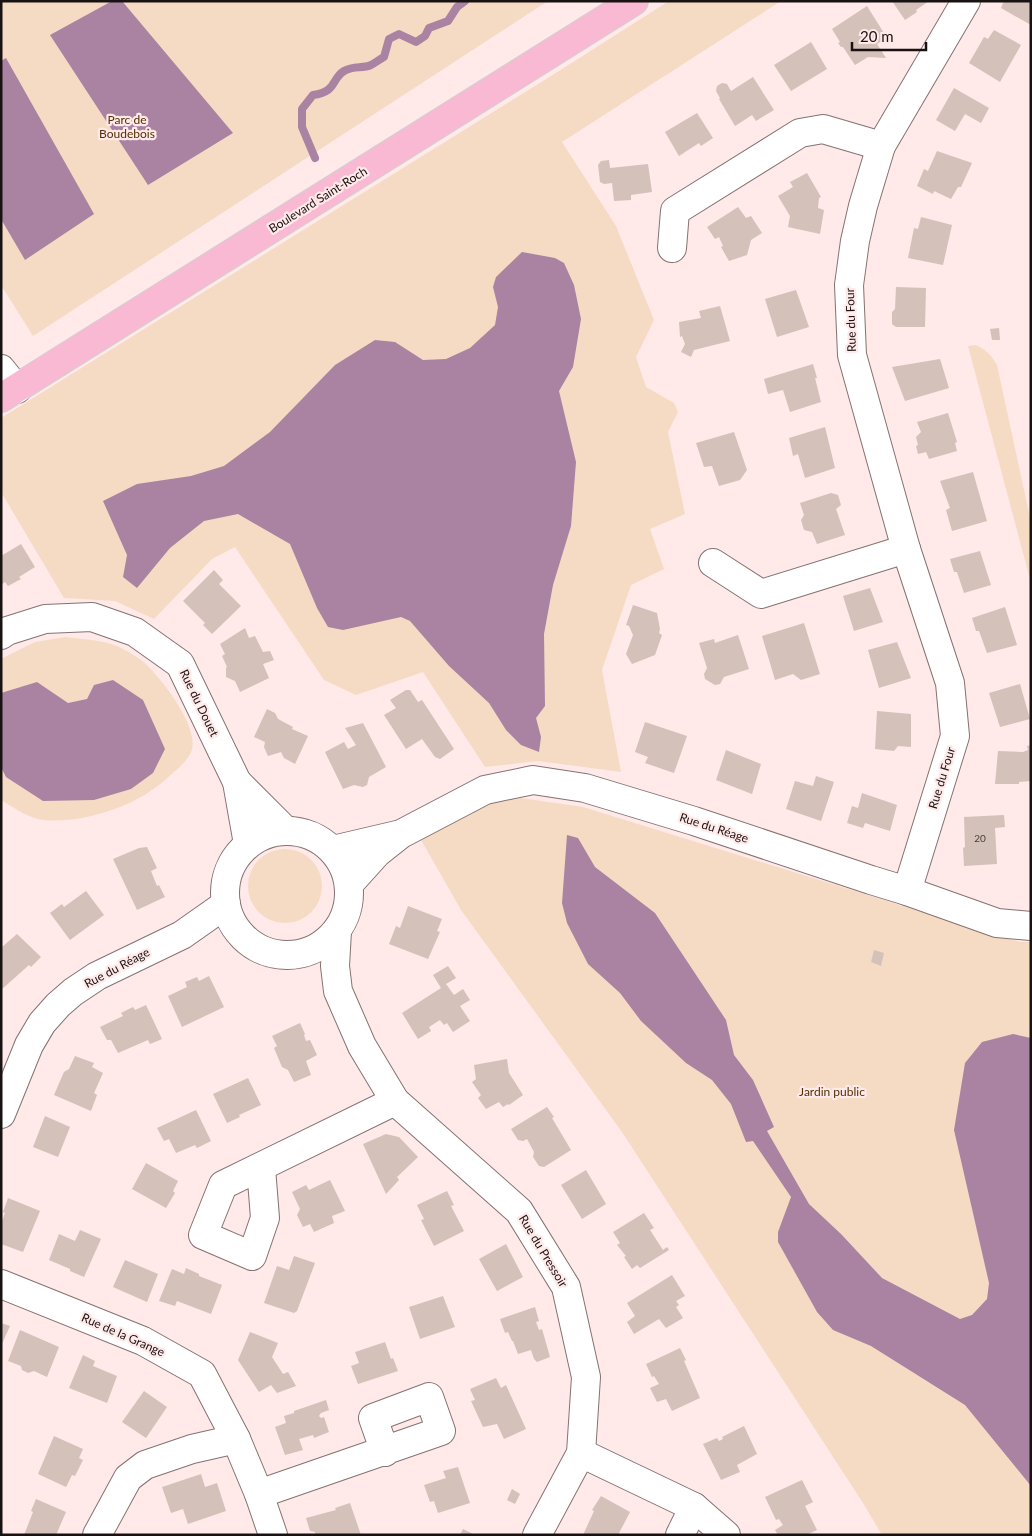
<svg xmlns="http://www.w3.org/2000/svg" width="1032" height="1536" viewBox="0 0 1032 1536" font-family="Lato,sans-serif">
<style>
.green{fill:#f5dbc4}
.water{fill:#aa82a2}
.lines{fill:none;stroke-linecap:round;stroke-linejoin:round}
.stream{stroke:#aa82a2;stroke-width:8}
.building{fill:#d4c1ba}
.minor-casing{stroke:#857272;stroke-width:30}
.major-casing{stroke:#d1d0d0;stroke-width:30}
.minor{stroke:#fff;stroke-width:28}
.major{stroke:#fab9d3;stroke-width:28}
.labels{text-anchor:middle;stroke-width:4.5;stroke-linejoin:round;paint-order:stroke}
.number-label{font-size:10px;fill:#483e3c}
.park-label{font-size:12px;fill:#552f01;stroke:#ffe9e9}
.street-label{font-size:12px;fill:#191212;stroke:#ffe9e9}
</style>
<rect width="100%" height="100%" fill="#ffe9e9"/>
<!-- green -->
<g class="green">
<polygon points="1,1 548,1 33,336 1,285"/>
<polygon points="669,1 781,1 562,142 616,226 654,320 636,357 646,387 674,403 678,412 668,432 685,514 650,529 664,569 631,585 602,670 621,772 538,761 485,767 423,672 356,695 324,680 235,547 212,559 154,619 115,601 64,598 1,492 1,418 559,71"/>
<path d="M975,345C986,349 991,355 997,365L1031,522V583L968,346Z"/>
<path d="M65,637C82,639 101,640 117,646C126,650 139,658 146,664C162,680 201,728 191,752C188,759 180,767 174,772C163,782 151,792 137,799C112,813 67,825 38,819C25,816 13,807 1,800V659L35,642Z"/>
<polygon points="514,797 583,807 1020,942 1031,942 1031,1535 882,1535 863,1503 622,1132 461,910 421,840 464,811"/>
<circle cx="285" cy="886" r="37"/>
</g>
<!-- water -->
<g class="water">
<polygon points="112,1 122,1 233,133 148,185 50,35"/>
<polygon points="6,58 94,214 25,260 1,219 1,61"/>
<polygon points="522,252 555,258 564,263 574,285 581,319 573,367 559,391 576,462 571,526 553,585 544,634 545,706 536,718 541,737 539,752 521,745 506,730 489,703 449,666 410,621 401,617 343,630 328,627 317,608 290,544 238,514 204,521 170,548 137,588 123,577 127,555 103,501 137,484 191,476 224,466 270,432 335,365 375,340 395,342 423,360 446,359 470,348 495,325 498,307 493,287 496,277"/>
<polygon points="113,680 143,700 165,749 153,773 131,789 94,800 43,801 6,777 1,767 1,693 37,682 68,703 87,699 94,685"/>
<polygon points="567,835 578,838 595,867 655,913 726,1020 734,1055 753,1080 774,1127 767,1131 809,1204 841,1234 882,1278 960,1319 972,1315 987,1299 989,1283 954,1130 965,1063 982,1042 1013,1034 1031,1038 1031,1486 965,1405 871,1346 833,1330 817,1312 778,1242 778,1232 791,1197 753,1141 746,1142 731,1104 712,1080 686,1063 641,1021 620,993 588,964 567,923 562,903"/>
</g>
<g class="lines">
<!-- stream -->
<path class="stream" d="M315,158L302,127V109L313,95C337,92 331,79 344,71C354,65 362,69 371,65C375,63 380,59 384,57L389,39L399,34L416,42L425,36L429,28L448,21L457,7L465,1"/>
</g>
<!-- building -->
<g class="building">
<polygon points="892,1 929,1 916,10 917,12 905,20"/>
<polygon points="1004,1 1031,1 1031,25 1001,8"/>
<polygon points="867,6 887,38 877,44 886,58 868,57 855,65 843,47 841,47 838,43 840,42 832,29"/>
<polygon points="994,30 1021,45 1000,82 969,63 984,37 988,39"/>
<polygon points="811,42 827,69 791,91 774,65"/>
<polygon points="753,77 774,110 756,121 752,115 735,126 719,99 720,98 716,91 717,86 722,83 727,84 731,91"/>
<polygon points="954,88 989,108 981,123 965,114 955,131 936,120"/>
<polygon points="697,113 713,138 701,146 699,143 679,156 665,132"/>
<polygon points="937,151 972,163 961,187 958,187 951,199 934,191 933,194 917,186 924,169 928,171"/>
<polygon points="609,160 610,168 648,164 652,192 631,195 631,200 614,201 612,183 604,184 600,182 598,165 601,161"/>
<polygon points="807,173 821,197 819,198 818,208 824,210 820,234 788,227 790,216 778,196 793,187 790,182"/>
<polygon points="738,207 746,218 751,216 762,233 751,240 747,255 729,261 721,247 723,246 719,237 715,239 707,227"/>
<polygon points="921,217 952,225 943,265 908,258 914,228 918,229"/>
<polygon points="896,287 926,288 925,327 896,327 892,324 892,312 895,309"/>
<polygon points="796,290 809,327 777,337 765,299"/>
<polygon points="720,306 730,341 694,350 691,357 681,352 685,344 682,336 680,337 679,322 701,318 699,311"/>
<polygon points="999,328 1000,340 992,340 990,329"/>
<polygon points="940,359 949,388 905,401 892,367"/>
<polygon points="813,364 817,378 815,378 821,402 790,412 783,390 768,394 764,379"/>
<polygon points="948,413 957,442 955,443 957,451 929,459 926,452 918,454 916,446 918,445 916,437 921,432 917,422"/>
<polygon points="825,427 835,468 805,478 798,454 793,456 789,438"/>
<polygon points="734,432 747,470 740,480 719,486 712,466 704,467 696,443"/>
<polygon points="973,472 987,521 952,531 946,510 950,508 940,481"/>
<polygon points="831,493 838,495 841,505 836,509 845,535 817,544 812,532 804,530 801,520 804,515 800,503"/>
<polygon points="21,544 35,567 19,577 21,579 8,586 5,582 1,585 1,556"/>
<polygon points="980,551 991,585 964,593 957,572 954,572 950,559"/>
<polygon points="214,570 223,580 219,584 241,606 212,634 203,625 205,623 183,601"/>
<polygon points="870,588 883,622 854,631 843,596"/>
<polygon points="633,605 657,613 660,629 659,633 662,635 655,655 632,664 626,654 633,635 629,626 626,625"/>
<polygon points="1005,607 1017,645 987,653 979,631 976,631 972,618"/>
<polygon points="804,623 820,674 801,680 793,674 775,680 762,636"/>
<polygon points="245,628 249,638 255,636 263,652 270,651 274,660 263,664 269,678 240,692 235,681 226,677 226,668 227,667 222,656 225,654 220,644"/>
<polygon points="738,635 749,669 724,677 720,684 715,685 705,679 704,674 707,668 699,643 714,639 715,643"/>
<polygon points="897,642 911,678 879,688 868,650"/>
<polygon points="1020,684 1030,719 1000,727 989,693"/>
<polygon points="406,690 410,690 418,702 422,700 454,749 440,759 435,757 422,739 406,749 384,715 396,708 390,700"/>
<polygon points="267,709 275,713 278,719 293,727 292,729 308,736 295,764 284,758 281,752 268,756 264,747 265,742 254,737"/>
<polygon points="877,711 911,714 911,747 898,746 894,751 875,749"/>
<polygon points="645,722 687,736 674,773 645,763 648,757 635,752"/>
<polygon points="363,723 386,767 369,777 367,785 363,787 354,785 343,789 325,752 344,742 348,749 356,745 345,728"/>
<polygon points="1031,745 1031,781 1019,782 1019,784 995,784 998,751 1023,752 1028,750 1027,746"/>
<polygon points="726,750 761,764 752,794 716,780"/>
<polygon points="816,776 834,782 821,821 786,809 795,781 813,786"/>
<polygon points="862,793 897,805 890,831 865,823 863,828 847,823 852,806 858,808"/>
<polygon points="1004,815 1005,827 995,828 997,864 964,866 963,848 965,847 964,817"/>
<polygon points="147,847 157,868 151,871 157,886 159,885 165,897 137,910 113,859 139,848"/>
<polygon points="86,891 104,915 70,940 50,913 62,904 64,907"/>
<polygon points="408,906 442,919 437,931 440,932 428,959 389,944 396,926 400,928"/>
<polygon points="17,934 41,957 31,967 29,965 1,990 1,948"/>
<polygon points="874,950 884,953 881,966 871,962"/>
<polygon points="448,966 456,978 446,984 454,995 463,989 470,1000 460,1006 470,1021 453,1032 447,1023 444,1025 440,1020 429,1027 431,1031 418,1039 402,1013 441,988 433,975"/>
<polygon points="209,976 224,1007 182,1027 168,996 187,987 185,982 197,977 199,981"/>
<polygon points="146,1005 162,1039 150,1044 148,1040 118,1053 111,1040 107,1040 100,1027 123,1016 121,1013 133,1007 135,1010"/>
<polygon points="300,1023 305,1034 304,1035 306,1041 310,1040 317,1055 306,1061 311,1075 294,1082 288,1070 282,1067 274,1048 277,1046 272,1036"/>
<polygon points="75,1056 94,1063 92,1067 103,1073 94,1093 97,1095 91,1111 54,1095 64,1072 69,1069"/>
<polygon points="507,1059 509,1073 523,1095 509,1105 508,1104 503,1107 499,1102 486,1109 478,1098 481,1095 472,1082 476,1079 474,1065"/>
<polygon points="248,1078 261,1105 239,1115 240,1117 227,1123 213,1094"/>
<polygon points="547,1107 554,1117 552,1118 571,1150 544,1167 539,1166 533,1157 534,1152 527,1139 523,1141 518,1140 511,1129"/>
<polygon points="196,1110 211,1141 197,1148 195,1145 176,1153 169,1139 164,1141 157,1128"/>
<polygon points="45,1116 70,1127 58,1157 33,1147"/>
<polygon points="386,1134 399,1137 418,1157 397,1177 399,1180 386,1194 363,1144"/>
<polygon points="146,1163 178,1181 173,1191 175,1193 166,1208 132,1189"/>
<polygon points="586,1170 606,1204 582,1219 561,1185"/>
<polygon points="330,1180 345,1211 332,1216 334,1223 314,1232 310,1224 303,1227 297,1215 300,1209 292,1192 306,1185 309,1190"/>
<polygon points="447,1191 454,1205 451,1206 464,1231 434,1246 421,1220 424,1219 417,1205"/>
<polygon points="8,1198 40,1211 23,1252 1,1244 1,1224 5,1213 3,1212"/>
<polygon points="644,1213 654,1228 650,1230 663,1250 667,1247 669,1250 640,1268 637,1265 632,1269 624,1257 626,1256 617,1245 620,1243 613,1232"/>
<polygon points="80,1230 101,1239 84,1277 70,1271 70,1269 49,1260 59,1234 75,1241"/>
<polygon points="506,1244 523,1277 497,1291 479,1259"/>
<polygon points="294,1256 315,1263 297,1311 294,1313 264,1303 277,1266 289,1270"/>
<polygon points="125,1260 158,1274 147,1302 113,1287"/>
<polygon points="186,1268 199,1274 199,1276 222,1285 211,1314 177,1301 175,1306 159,1301 172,1269 184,1274"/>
<polygon points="672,1275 685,1296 676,1301 679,1305 676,1307 683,1318 666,1328 659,1319 634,1334 627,1322 635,1316 627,1303"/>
<polygon points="443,1296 455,1327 420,1339 409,1307"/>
<polygon points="535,1307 539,1321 536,1322 539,1330 542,1329 550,1357 537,1362 534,1359 531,1350 518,1354 513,1341 512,1341 508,1332 505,1333 500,1319"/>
<polygon points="1,1323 10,1326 1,1346"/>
<polygon points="20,1330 59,1347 47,1377 34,1371 28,1373 22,1370 21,1366 8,1361"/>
<polygon points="250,1332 278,1343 272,1357 283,1374 288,1372 296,1386 277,1393 271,1385 259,1392 238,1360"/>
<polygon points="385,1342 391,1359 393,1358 398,1371 358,1384 351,1366 359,1363 355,1352"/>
<polygon points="680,1348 686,1360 684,1361 700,1398 672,1411 666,1399 657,1402 650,1388 659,1384 654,1376 652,1377 646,1364"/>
<polygon points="83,1355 95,1361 93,1366 117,1376 107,1403 69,1388"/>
<polygon points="496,1378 501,1388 506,1385 526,1429 504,1439 497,1424 483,1427 471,1401 475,1400 470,1389"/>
<polygon points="144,1391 167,1407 146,1438 122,1422"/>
<polygon points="326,1400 329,1410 321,1413 319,1416 321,1418 324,1417 329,1432 314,1438 313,1435 299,1439 303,1450 285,1455 275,1427 286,1423 284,1416 294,1413 294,1411"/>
<polygon points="744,1426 757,1454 737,1465 740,1472 721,1480 703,1444 717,1438 719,1441 723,1439 722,1437"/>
<polygon points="54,1436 83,1449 79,1458 83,1460 75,1476 72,1475 66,1487 38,1474"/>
<polygon points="458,1467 470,1503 438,1513 434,1501 430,1502 424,1485 446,1478 443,1471"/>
<polygon points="201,1474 205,1487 217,1483 226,1511 188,1524 183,1509 171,1513 162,1487"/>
<polygon points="802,1480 813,1502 805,1506 817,1530 806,1535 778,1535 775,1530 783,1525 779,1519 776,1520 765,1497"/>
<polygon points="512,1489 520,1494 515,1504 507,1500"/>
<polygon points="601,1496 630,1512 618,1535 583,1535 594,1511 592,1510"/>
<polygon points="36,1499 66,1512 56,1535 24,1535 33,1512 31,1511"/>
<polygon points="350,1503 361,1535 315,1535 315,1532 310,1531 306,1518 336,1510 335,1508"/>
<polygon points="463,1529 475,1535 460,1535"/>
</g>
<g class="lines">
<defs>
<g id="minor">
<polyline points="672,248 675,211 800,133 823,129 881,146"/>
<polyline points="1,369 17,389"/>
<polyline points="713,563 761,594 906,549"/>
<polyline points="1,635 7,631 45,619 92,617 135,632 180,664 237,782 248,844"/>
<polyline points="237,782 286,831"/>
<circle cx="287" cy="893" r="62"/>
<polyline points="333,850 397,835"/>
<polyline points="349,884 377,853 401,834 485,790 533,780 585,788 694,821 871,880 907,891 997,923 1031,926"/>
<polyline points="907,891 955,736 950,683 906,549 852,355 849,285 855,241 863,206 881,146 966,1"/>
<polyline points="337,931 335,966 338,991 362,1046 395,1101 519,1211 566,1287 586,1377 581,1453 537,1535"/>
<polyline points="1,1114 29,1045 42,1023 58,1005 73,992 97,976 182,935 226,904"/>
<polyline points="261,1168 265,1218 252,1256 203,1235 223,1185 395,1101"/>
<polyline points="1,1284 143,1341 202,1374 236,1439 259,1494 273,1535"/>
<polyline points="581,1453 694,1507 726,1535"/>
<polyline points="259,1494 441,1431 429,1397 373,1418 385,1452"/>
<polyline points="97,1535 128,1478 145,1465 192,1449 236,1439"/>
<polyline points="680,1535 694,1507"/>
</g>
<polyline id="major" points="1,398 634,1"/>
</defs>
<!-- minor casing -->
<use href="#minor" class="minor-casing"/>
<!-- major casing -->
<use href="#major" class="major-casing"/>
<!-- minor -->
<use href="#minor" class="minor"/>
<!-- major -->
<use href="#major" class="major"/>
</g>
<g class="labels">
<!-- number labels -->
<g class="number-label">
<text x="980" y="842">20</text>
</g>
<!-- park labels -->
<g class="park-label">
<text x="127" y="124">Parc de<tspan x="127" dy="14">Boudebois</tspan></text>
<text x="832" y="1096">Jardin public</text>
</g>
<!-- street labels -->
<g class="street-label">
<text transform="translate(318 200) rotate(-32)" y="4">Boulevard Saint-Roch</text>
<text transform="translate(851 320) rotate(-92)" y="4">Rue du Four</text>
<text transform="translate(199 703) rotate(64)" y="4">Rue du Douet</text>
<text transform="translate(942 778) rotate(-73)" y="4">Rue du Four</text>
<text transform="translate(714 828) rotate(18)" y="4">Rue du Réage</text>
<text transform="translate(117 968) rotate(-28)" y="4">Rue du Réage</text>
<text transform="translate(543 1251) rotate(59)" y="4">Rue du Pressoir</text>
<text transform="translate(123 1335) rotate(24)" y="4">Rue de la Grange</text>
</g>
</g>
<!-- border -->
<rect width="1032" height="1536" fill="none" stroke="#191212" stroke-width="5"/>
<!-- scale -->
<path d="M852 42v8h74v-8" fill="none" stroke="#191212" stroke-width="2.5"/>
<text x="860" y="42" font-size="15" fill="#191212" stroke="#ffe9e9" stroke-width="4" paint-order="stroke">20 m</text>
</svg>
